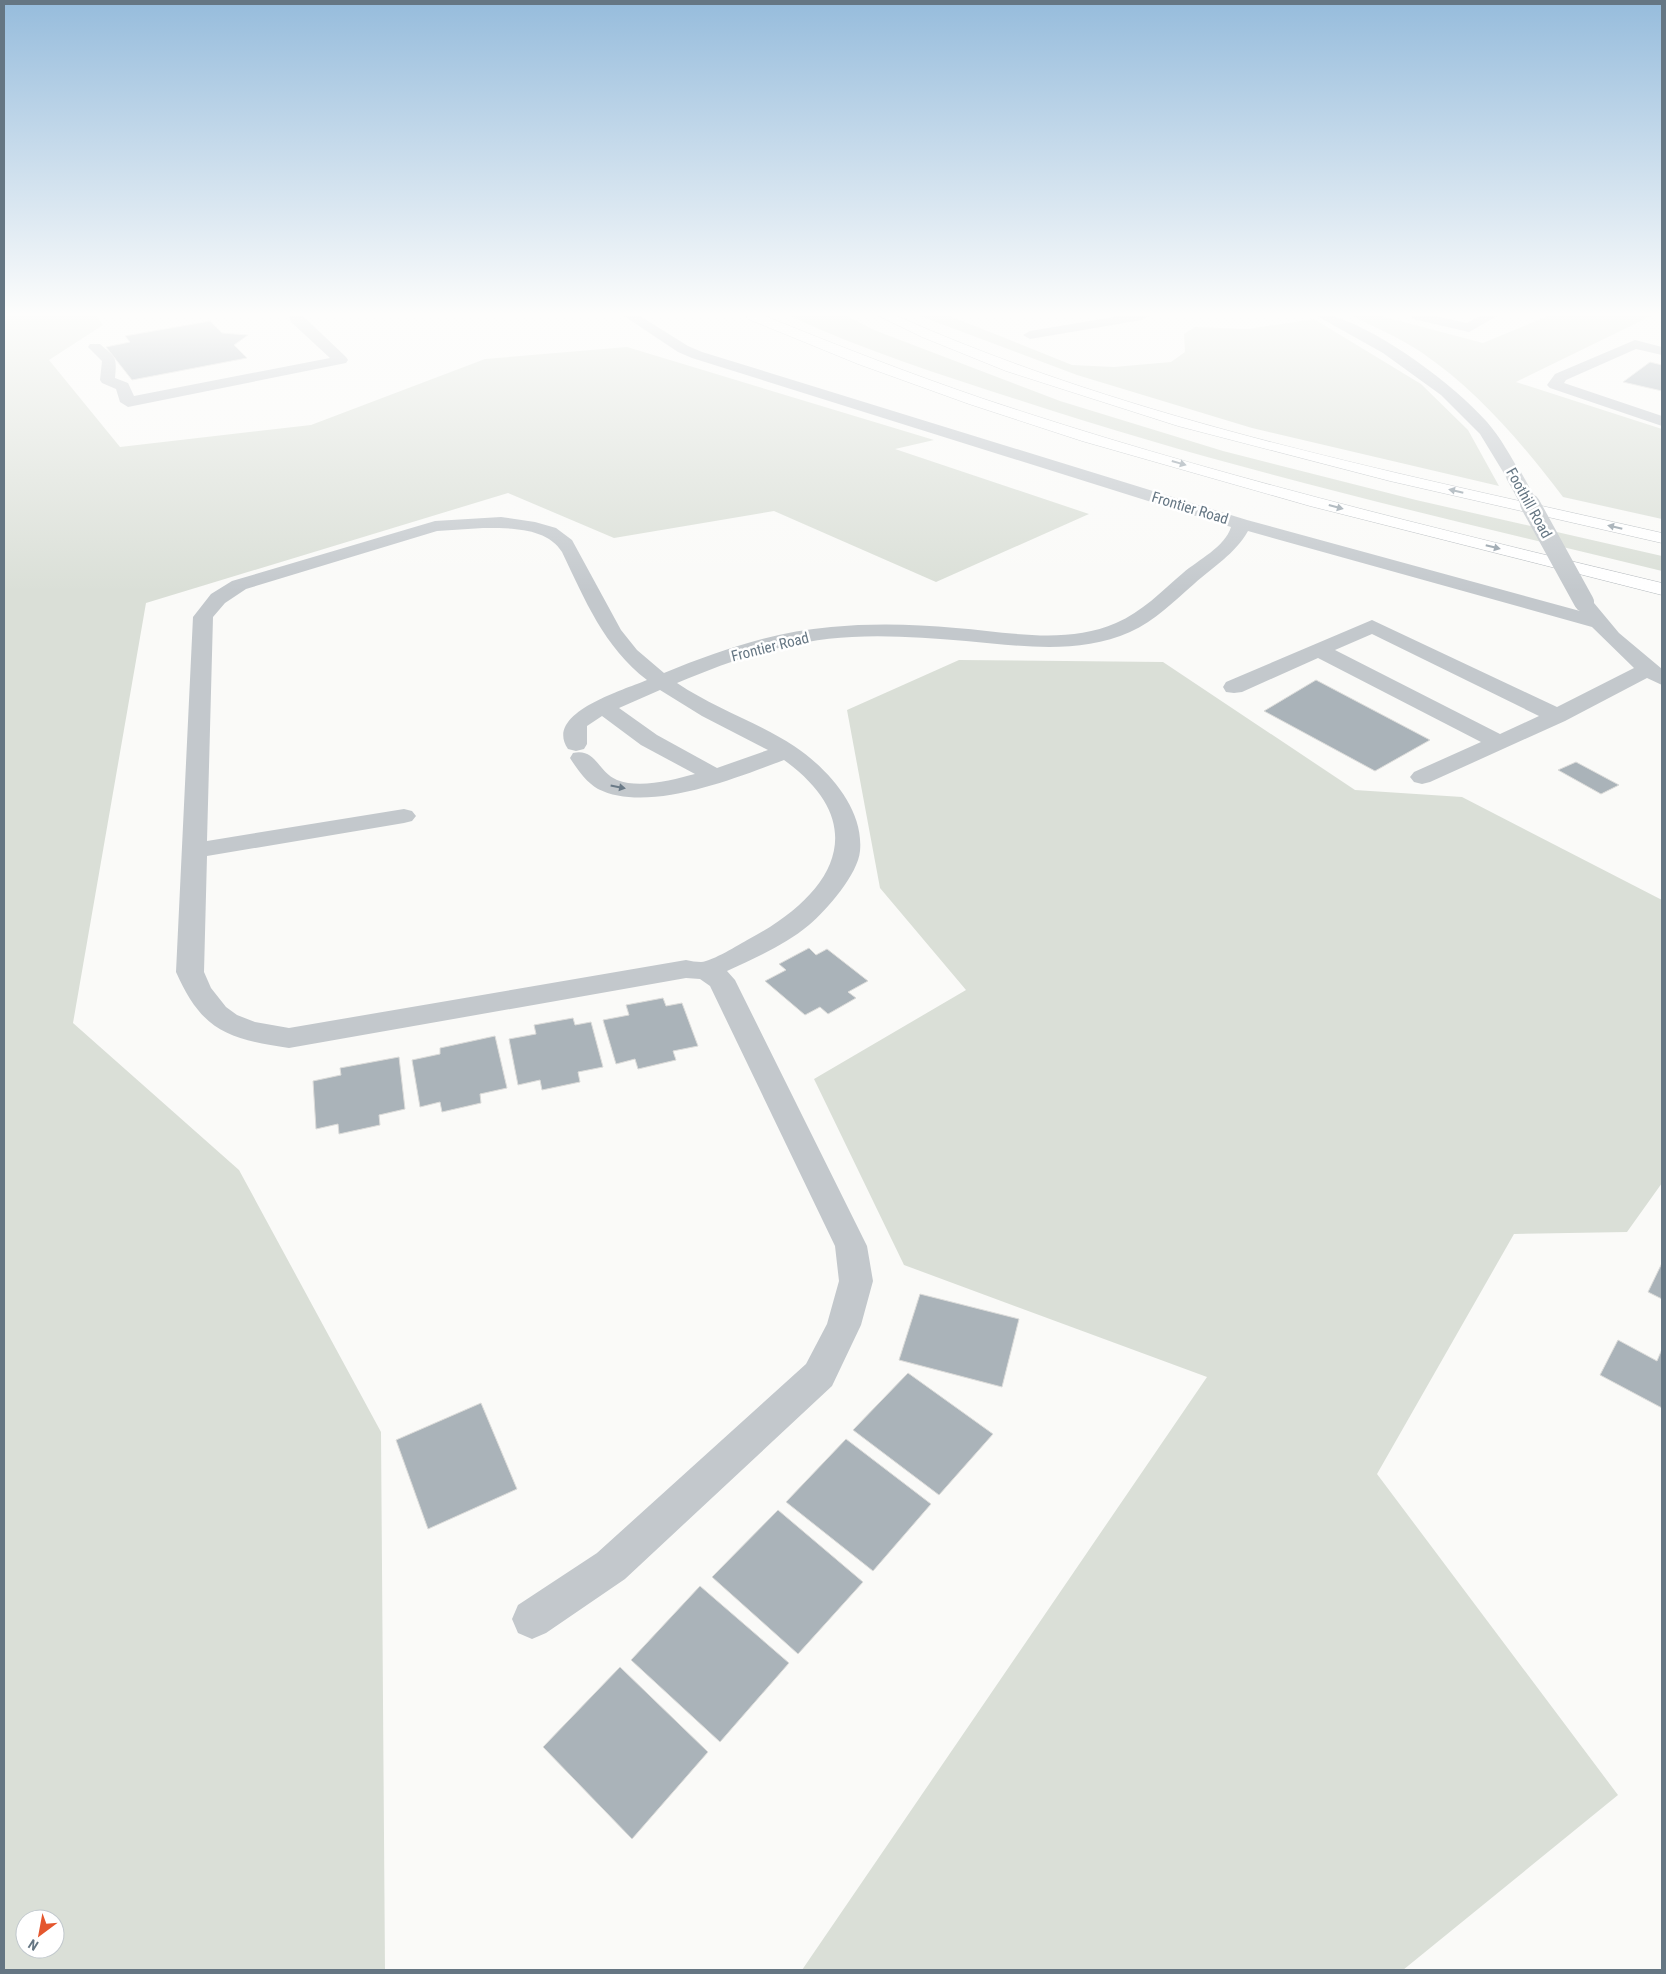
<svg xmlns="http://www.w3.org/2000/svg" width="1666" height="1974" viewBox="0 0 1666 1974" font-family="'Roboto Condensed',sans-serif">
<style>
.green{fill:#dadfd7;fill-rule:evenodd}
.building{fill:#aab3b9;stroke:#dcdcda}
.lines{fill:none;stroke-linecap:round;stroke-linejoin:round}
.highway-casing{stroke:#b4b9bd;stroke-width:1}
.minor{fill:#c3c8cc;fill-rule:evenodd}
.highway{fill:#fff;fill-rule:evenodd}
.minor-bridge-far1{stroke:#c3c8cc;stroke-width:16}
.minor-bridge{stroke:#c3c8cc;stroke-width:20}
.oneway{fill:#939fa8}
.oneway2{fill:#6a7a87}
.labels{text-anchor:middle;stroke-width:5;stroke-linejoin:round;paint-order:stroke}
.far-street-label{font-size:15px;fill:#657683;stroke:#fff}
</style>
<rect width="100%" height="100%" fill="#fafaf8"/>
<!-- green -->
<g class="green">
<path d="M4,316H97L103,325L49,360L120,447L311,425L485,359L627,347L934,440L895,449L1089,514L936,582L774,511L614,538L508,493L146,603L73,1023L239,1170L381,1432L385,1970H4ZM25,1919H55V1949H25Z"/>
<path d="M790,316H847L874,330L1060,401L1223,451L1416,500L1662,556V571C1447,519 1232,470 1022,401C944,376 865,351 790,316Z"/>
<polygon points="920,316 950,316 1072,365 1114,367 1171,362 1185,352 1184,334 1195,327 1248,329 1314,319 1421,384 1468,430 1499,486 1252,428 1077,375"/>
<path d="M1353,316H1381L1483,343L1548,316H1651L1516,382L1662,429V519L1563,497C1522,443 1478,391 1421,352C1400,338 1376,328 1353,316Z"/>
<polygon points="959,660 1163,662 1355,790 1462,797 1662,900 1662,1183 1627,1232 1514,1234 1377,1474 1618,1795 1403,1970 802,1970 1207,1377 904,1265 814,1079 966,990 880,888 847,710"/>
</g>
<!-- building -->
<g class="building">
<polygon points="210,321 222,333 248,335 234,345 247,358 132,380 106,347 130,342 125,336"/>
<polygon points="1650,362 1662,365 1662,391 1623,382"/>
<polygon points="1316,680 1430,740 1375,771 1264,711"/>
<polygon points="1576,762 1619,785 1601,794 1558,770"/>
<polygon points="809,948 816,955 827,949 868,981 848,992 856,998 828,1014 820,1007 805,1015 765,981 786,970 779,964"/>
<polygon points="663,998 666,1006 682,1003 698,1046 673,1051 676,1060 638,1069 635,1059 616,1064 603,1020 629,1015 626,1005"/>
<polygon points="573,1018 575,1025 591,1022 603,1067 578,1072 580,1082 542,1090 540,1080 518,1085 509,1039 536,1034 534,1025"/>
<polygon points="495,1036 507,1088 480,1094 481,1103 442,1112 440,1102 420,1107 412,1060 440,1054 440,1048"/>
<polygon points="399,1057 405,1109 379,1115 380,1125 339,1134 338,1124 316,1129 313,1081 341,1075 340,1068"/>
<polygon points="1662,1263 1662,1299 1648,1292"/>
<polygon points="920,1294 1019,1319 1002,1387 899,1360"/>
<polygon points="1618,1340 1657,1361 1662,1349 1662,1408 1600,1375"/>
<polygon points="908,1373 993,1434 939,1495 853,1430"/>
<polygon points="481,1403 517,1489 428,1529 396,1440"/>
<polygon points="846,1439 931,1504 873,1571 786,1502"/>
<polygon points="778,1510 863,1582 798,1654 712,1577"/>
<polygon points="700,1586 789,1663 720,1742 631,1660"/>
<polygon points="620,1667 708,1752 632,1839 543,1747"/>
</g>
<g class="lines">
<defs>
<g id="highway">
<path d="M746,316H765C836,345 908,373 981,398C1204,473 1433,528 1662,583V595L1310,506L1082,441L969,404L858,364L748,319Z"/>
<path d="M879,316H897C1140,424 1404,474 1662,533V543L1390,481L1178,426L1006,371L922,337Z"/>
</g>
</defs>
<!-- highway casing -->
<use href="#highway" class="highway-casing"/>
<!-- minor -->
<g class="minor">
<path d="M289,316H303L346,357L348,360L346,363L128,407L120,402L116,389L102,383L100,380L102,361L88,347L90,344H100C116,358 117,356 115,378L128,383L134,396L330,358L291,322Z"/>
<path d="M624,316H640L688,346L702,352L1247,520L1580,611L1577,607L1580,603H1594L1619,633L1662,669V685L1647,678L1565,721L1430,782L1422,784L1414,782L1410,777L1414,772L1481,742L1318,658L1242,692L1234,693L1226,692L1223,687L1226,682L1372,620L1557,707L1634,668L1592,627L1248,531C1235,554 1213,567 1194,584C1174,601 1155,621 1130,632C1078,655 1021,646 966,641C928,638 890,635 852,637C790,640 734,659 677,683C714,708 757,722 794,746C827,768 864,808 860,851C858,874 827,910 809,925C785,945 755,958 727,971L735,980L867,1246L873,1281L861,1325L832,1386L625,1579L546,1633L532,1639L518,1633L512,1619L518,1605L597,1553L806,1364L827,1324L839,1281L835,1246L710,986L700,979L686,978L289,1048C228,1039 202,1031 176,972L193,617L211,594L232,581L435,521L501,517L535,522L556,528L572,540L621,630L637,650L664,673C718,651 772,632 831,627C872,623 914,624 956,628C1008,632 1066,645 1116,623C1142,612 1162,591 1183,573C1198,560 1225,547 1231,527L692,358L678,352ZM483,528C508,528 547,527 562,552C585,600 604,647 647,680C624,690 543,713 568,749L576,751L584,749L587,744V726L602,716L641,745L695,774C672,780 640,789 617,780C598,772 596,748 573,753L570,758C577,769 586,782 598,789C648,814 736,778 784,760C875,826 833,895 749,939C738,945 713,961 701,962C696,962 691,961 686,960L289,1028L255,1022L237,1015L226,1007L211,988L204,972L207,856L404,823L412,821L416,816L412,811L404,809L207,841L213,617L225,603L246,589L437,531ZM1372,634L1539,716L1500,734L1335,650ZM660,690L702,716L768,750L717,768L657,735L619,708Z"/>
<polygon points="1119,316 1149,316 1142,320 1030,339 1023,335 1030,331"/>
<path d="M1317,316C1323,316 1331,315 1336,317C1384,333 1453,384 1487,422C1501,438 1511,457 1522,476L1520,480H1508L1480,434L1441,395L1383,353Z"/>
<polygon points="1411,316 1435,316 1467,323 1480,316 1497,316 1469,332 1413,319"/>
<polygon points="1635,340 1662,347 1662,355 1636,349 1566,380 1564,383 1662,416 1662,426 1550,388 1547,385 1555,374"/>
</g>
<!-- highway -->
<use href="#highway" class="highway"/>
<!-- minor-bridge-far1 -->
<polyline class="minor-bridge-far1" points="1514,476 1530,505"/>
<!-- minor-bridge -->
<polyline class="minor-bridge" points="1530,504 1584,602"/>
</g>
<!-- one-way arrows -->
<defs><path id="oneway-solid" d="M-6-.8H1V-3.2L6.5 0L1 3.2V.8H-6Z" transform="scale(1.25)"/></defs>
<g class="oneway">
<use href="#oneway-solid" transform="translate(1179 463) rotate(16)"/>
<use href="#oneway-solid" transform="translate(1456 491) rotate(-167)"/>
<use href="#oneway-solid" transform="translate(1336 507) rotate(15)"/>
<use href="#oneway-solid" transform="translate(1615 527) rotate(-167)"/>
<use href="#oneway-solid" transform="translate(1493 547) rotate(14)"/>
</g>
<use class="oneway2" href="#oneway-solid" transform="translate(618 787) rotate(11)"/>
<!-- sky -->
<linearGradient id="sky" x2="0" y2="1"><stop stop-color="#96bcdc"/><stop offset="0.53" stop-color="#fdfdfc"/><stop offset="1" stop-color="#fdfdfc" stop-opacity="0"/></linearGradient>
<rect width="1666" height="592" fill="url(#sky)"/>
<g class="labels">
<!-- far-street labels -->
<g class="far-street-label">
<text transform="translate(1529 503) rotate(61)" y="5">Foothill Road</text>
<text transform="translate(1190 508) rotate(17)" y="5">Frontier Road</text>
<text transform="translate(770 647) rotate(-14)" y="5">Frontier Road</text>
</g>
</g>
<!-- border -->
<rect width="1666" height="1974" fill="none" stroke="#657683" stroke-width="10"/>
<!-- north arrow -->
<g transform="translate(40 1934) rotate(212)"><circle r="24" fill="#ffffff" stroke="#c1c8cd"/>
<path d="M0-4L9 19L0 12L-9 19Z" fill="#e4572e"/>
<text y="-8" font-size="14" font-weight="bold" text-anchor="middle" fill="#657683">N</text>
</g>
</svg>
